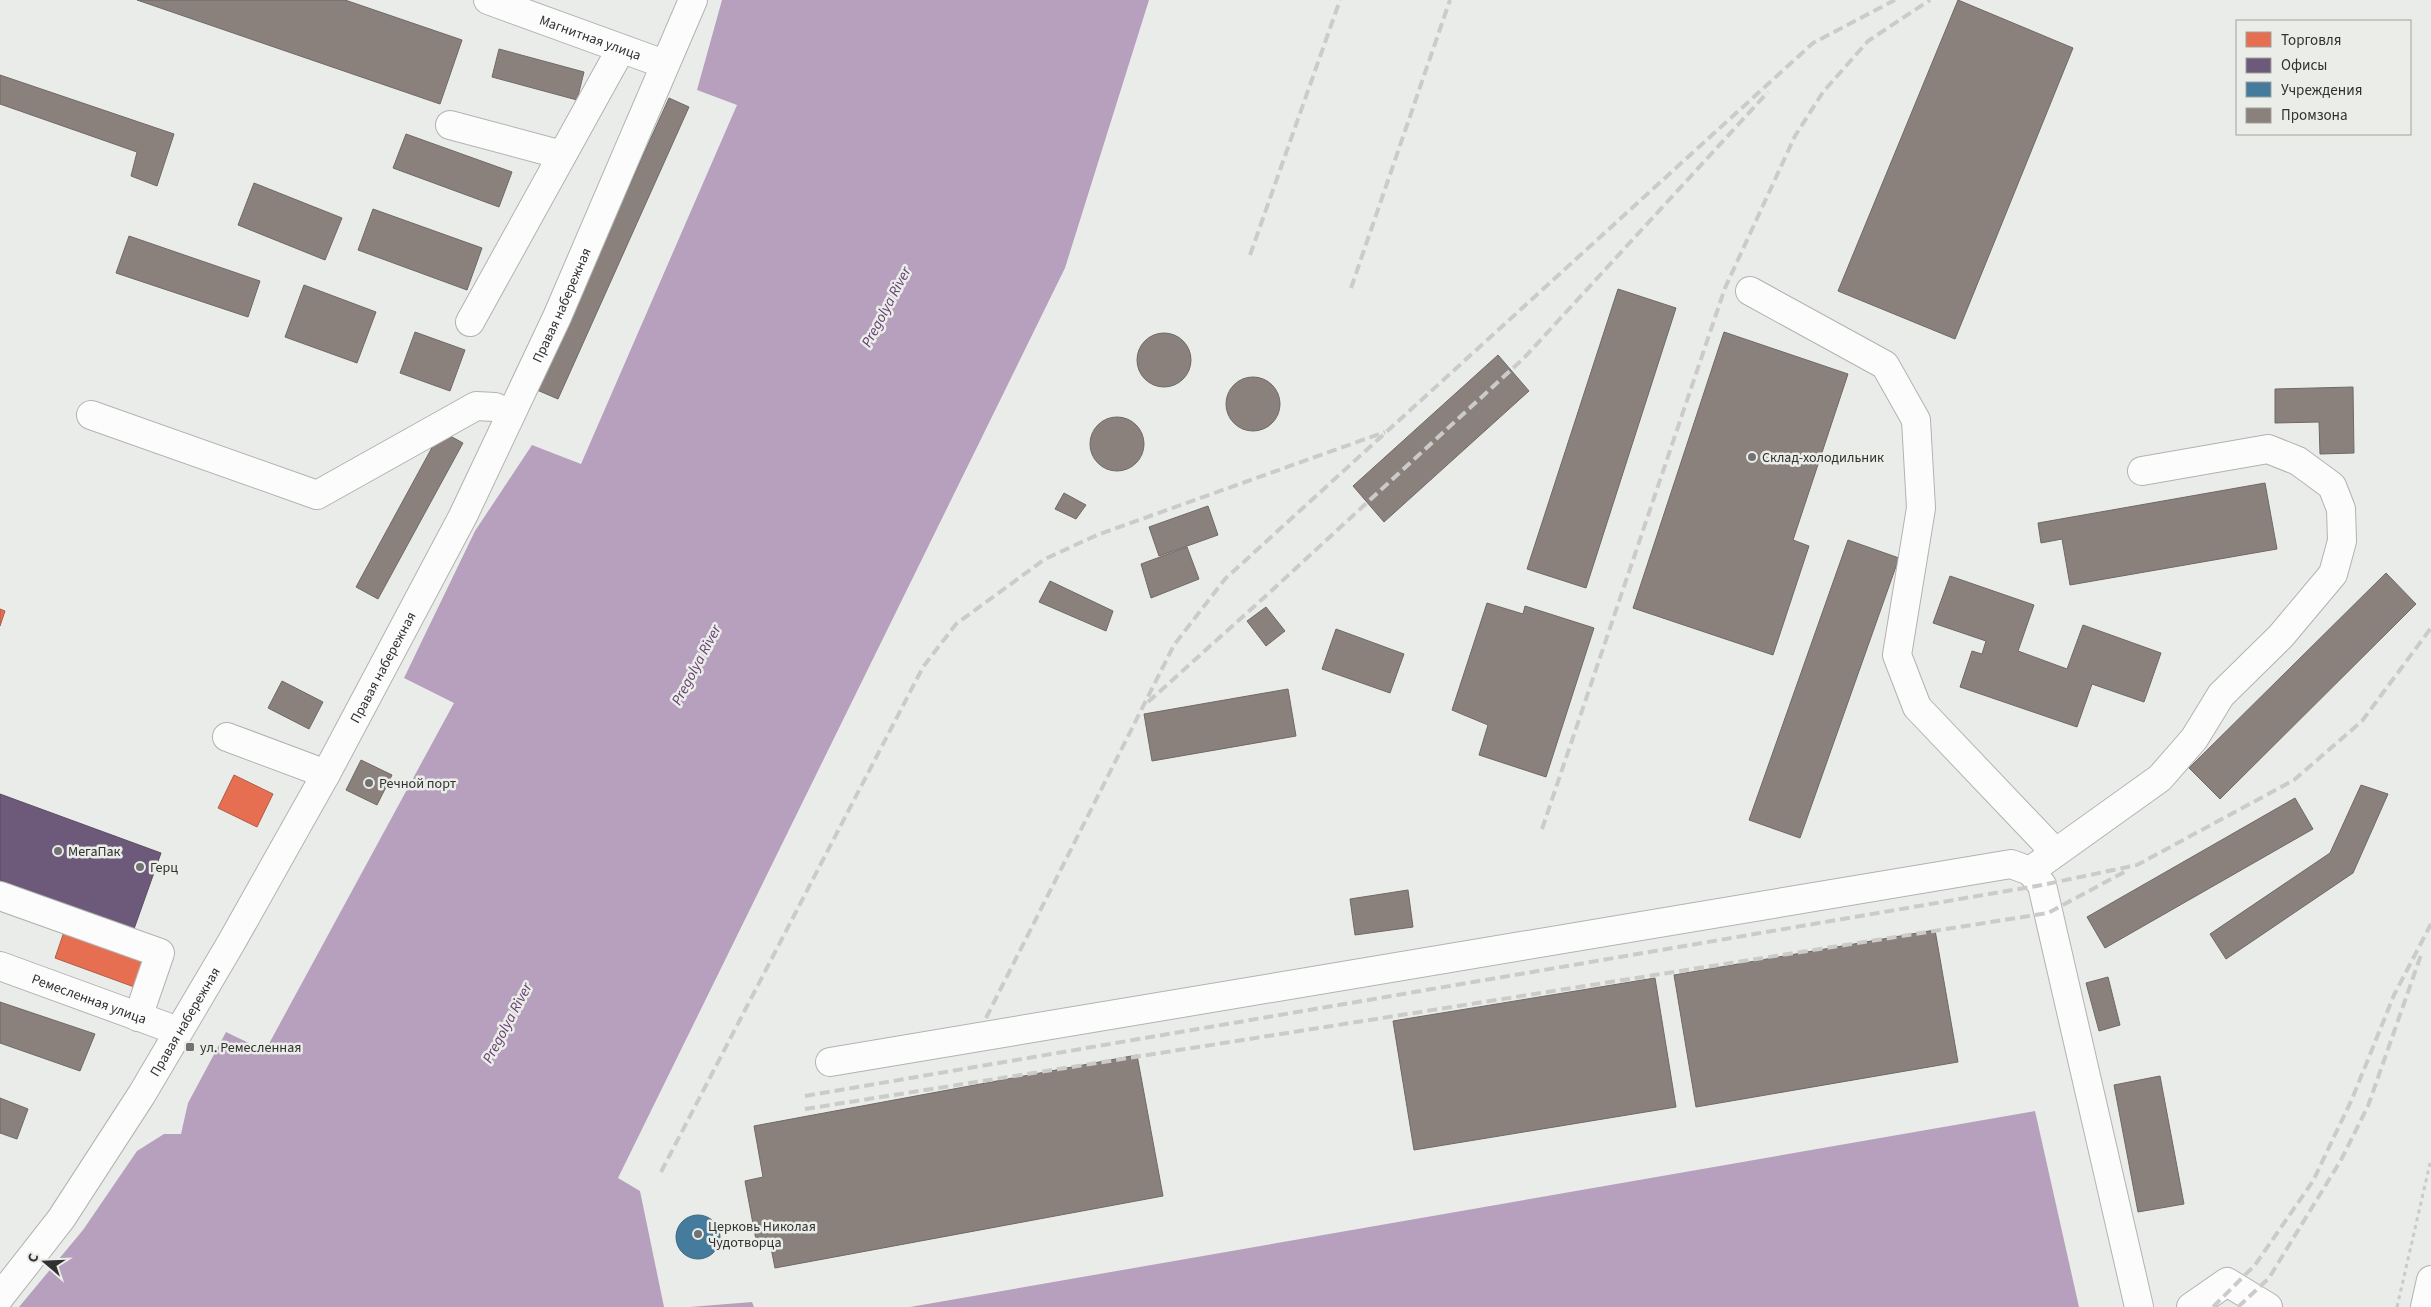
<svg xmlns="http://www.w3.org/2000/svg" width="2431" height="1307" viewBox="0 0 2431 1307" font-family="'Source Sans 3',sans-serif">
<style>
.water{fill:#b6a0bd}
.shops{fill:#e76f51;stroke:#b05c47}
.offices{fill:#6d597a;stroke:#5b4d64}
.public{fill:#457b9d;stroke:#3f657c}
.industry{fill:#8a817c;stroke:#6f6965}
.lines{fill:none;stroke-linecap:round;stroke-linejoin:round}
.minor-casing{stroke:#b2b3b1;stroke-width:30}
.major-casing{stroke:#b2b3b1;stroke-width:30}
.path{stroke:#c9cac9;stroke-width:3;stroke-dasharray:4 4;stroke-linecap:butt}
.minor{stroke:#fcfcfc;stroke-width:28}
.major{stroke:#fcfcfc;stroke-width:28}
.rail{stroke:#cbccca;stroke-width:4;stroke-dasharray:10 5;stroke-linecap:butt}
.poi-dot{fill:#717271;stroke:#eaede8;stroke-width:2}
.labels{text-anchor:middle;stroke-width:5;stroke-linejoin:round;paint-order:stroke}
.street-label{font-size:14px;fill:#303130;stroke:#eaede8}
.poi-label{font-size:14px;fill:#303130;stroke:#eaede8;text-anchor:start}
.water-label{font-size:15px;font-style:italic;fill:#663c73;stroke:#eaede8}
</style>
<rect width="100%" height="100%" fill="#eaece9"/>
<!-- water -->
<g class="water">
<polygon points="722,0 1149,0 1065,268 618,1178 640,1191 664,1307 19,1307 83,1230 137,1151 164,1134 181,1134 188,1103 226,1032 265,1051 454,703 404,678 475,531 532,445 581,464 737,105 697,90"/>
<polygon points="2035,1111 2079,1307 910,1307"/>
<polygon points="752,1302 754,1307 690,1307"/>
</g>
<!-- shops -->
<g class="shops">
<polygon points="0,609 5,611 0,626"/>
<polygon points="234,775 273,794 257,827 218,808"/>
<polygon points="65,929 146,958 137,988 55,958"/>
</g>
<!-- offices -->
<polygon class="offices" points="0,794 161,853 134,929 0,880"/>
<!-- public -->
<circle class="public" cx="698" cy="1237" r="22"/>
<!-- industry -->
<g class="industry">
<polygon points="137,0 345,0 462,40 440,104"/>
<polygon points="1958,0 2073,48 1955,339 1838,291"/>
<polygon points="499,49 584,72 577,100 492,77"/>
<polygon points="0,75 174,134 157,186 131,176 137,152 0,104"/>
<polygon points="669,98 689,107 558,399 537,390"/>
<polygon points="406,134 512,172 499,207 393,168"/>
<polygon points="254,183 342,218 325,260 238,225"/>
<polygon points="373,209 482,248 467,290 358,250"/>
<polygon points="129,236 260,281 248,317 116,273"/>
<polygon points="304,285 376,312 357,363 285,337"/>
<polygon points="1618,289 1676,308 1586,588 1527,569"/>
<polygon points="415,332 465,350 450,391 400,373"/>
<polygon points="1724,332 1848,374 1793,540 1809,546 1773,655 1633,608"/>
<circle cx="1164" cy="360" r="27"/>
<polygon points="1498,355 1529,391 1384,522 1353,486"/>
<circle cx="1253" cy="404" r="27"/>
<polygon points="2353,387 2354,453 2320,454 2319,422 2275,423 2275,389"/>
<circle cx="1117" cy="444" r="27"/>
<polygon points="441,431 463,443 378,599 356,587"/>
<polygon points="2265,483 2277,549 2070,585 2062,539 2041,543 2038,523"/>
<polygon points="1064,493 1086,505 1076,519 1055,509"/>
<polygon points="1208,506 1218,535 1159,556 1149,527"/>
<polygon points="1848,540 1899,558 1800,838 1749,820"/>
<polygon points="1187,547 1199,579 1151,598 1141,564"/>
<polygon points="2386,573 2416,604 2220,799 2189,768"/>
<polygon points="1950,576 2034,605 2018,651 2067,669 2083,625 2161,653 2144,702 2092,684 2077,727 1960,687 1972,651 1982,654 1986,641 1933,623"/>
<polygon points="1050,581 1113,611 1106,631 1039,602"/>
<polygon points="1487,603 1523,614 1525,606 1594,628 1546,777 1479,755 1488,725 1452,710"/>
<polygon points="1266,607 1285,631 1266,646 1247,621"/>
<polygon points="1336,629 1404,654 1390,693 1322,669"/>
<polygon points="282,681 323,702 309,729 268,708"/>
<polygon points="1288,689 1296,736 1152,761 1144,714"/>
<polygon points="361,760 392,775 377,805 346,790"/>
<polygon points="2361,785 2388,794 2353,873 2226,959 2210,934 2330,853"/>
<polygon points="2295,798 2313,829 2105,948 2087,917"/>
<polygon points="1408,890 1413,927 1355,935 1350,899"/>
<polygon points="1935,930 1958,1062 1696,1107 1674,975"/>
<polygon points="2108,977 2120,1025 2099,1031 2086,983"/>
<polygon points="1655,978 1676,1107 1414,1150 1393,1021"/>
<polygon points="0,1002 95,1034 80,1071 0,1043"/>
<polygon points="1137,1055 1163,1196 775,1268 769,1238 756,1240 745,1181 763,1177 754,1126"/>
<polygon points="2160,1076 2184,1204 2138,1212 2114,1085"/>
<polygon points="0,1098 28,1109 17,1139 0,1133"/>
</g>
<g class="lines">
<defs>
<g id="minor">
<path id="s1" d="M488,0L664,64"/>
<polyline points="450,125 562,155"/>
<polyline points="1750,291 1885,365 1916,420 1921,508 1897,655 1917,707 2055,852"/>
<polyline points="470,322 621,49"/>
<polyline points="91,415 317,495 476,406 495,407 511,414"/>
<polyline points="227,737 326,774"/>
<polyline points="2030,871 2160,778 2194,739 2221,695 2281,636 2333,574 2342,541 2341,509 2332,486 2298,461 2268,449 2142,471"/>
<polyline points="0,896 160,953 138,1017"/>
<path id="s2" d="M0,966L178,1031"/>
<polyline points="830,1062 2011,864 2030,871 2042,885 2139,1307"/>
<polyline points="2191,1307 2227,1282 2268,1307"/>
</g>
<g id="major">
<path id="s3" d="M0,1297L61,1219L142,1094L231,943L326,774L463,516L557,317L693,0"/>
<polyline points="2425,1307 2431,1280"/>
</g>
</defs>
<!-- minor casing -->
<use href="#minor" class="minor-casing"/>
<!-- major casing -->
<use href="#major" class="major-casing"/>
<!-- path -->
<polyline class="path" points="2397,1307 2431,1159"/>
<!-- minor -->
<use href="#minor" class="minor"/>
<!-- major -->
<use href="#major" class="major"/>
<!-- rail -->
<g class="rail">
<polyline points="1250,255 1340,0"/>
<polyline points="1351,288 1450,0"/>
<polyline points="1148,702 1269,593 1524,358 1768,92"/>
<polyline points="1542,829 1725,288 1795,136 1823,92 1868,41 1930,0"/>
<polyline points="986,1018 1174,645 1225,579 1813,43 1895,0"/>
<polyline points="805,1096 2042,885 2137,865 2294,780 2362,721 2431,628"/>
<polyline points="805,1109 2048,913 2126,871"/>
<polyline points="661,1172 923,667 956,624 1045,559 1097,535 1385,432"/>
<polyline points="2213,1307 2255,1265 2313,1181 2352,1099 2394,995 2431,924"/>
<polyline points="2238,1307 2269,1278 2341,1160 2368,1106 2421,955"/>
</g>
</g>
<!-- markers -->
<g class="poi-dot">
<circle cx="1752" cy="457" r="5"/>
<circle cx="369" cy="783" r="5"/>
<circle cx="58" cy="851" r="5"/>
<circle cx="140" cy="867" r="5"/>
<rect x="185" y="1042" width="10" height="10" rx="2.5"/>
<circle cx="698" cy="1234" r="5"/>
</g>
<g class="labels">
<!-- street labels -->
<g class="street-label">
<text dy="5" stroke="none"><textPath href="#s1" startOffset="109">Магнитная улица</textPath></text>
<text dy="5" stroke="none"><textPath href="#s3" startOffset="1142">Правая набережная</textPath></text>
<text dy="5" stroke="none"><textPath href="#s3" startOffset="738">Правая набережная</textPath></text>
<text dy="5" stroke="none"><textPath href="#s2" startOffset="95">Ремесленная улица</textPath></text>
<text dy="5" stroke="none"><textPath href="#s3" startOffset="332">Правая набережная</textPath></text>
</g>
<!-- poi labels -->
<g class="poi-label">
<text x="1762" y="462">Склад-холодильник</text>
<text x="379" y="788">Речной порт</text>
<text x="68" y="856">МегаПак</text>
<text x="150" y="872">Герц</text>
<text x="200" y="1052">ул. Ремесленная</text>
<text x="708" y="1231">Церковь Николая<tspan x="708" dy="16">Чудотворца</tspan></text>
</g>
<!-- water labels -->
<g class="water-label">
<text transform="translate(886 307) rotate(-62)" y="5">Pregolya River</text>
<text transform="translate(696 665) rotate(-62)" y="5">Pregolya River</text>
<text transform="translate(507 1023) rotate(-62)" y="5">Pregolya River</text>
</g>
</g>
<!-- legend -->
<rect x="2236" y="20" width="175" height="115" fill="#eaede8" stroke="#a0a29e"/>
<rect x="2246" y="32" width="25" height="15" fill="#e76f51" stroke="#a0a29e"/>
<text x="2281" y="45" font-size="15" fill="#303130">Торговля</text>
<rect x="2246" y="58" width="25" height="15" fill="#6d597a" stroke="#a0a29e"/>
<text x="2281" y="70" font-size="15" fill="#303130">Офисы</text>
<rect x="2246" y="82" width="25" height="15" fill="#457b9d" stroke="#a0a29e"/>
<text x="2281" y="95" font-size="15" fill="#303130">Учреждения</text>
<rect x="2246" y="108" width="25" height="15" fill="#8a817c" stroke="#a0a29e"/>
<text x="2281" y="120" font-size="15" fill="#303130">Промзона</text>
<!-- north arrow -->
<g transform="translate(45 1262) rotate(289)" stroke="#eaede8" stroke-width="4" paint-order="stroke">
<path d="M0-4L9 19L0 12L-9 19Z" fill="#303130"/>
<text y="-8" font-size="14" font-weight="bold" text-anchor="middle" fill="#303130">С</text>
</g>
</svg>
